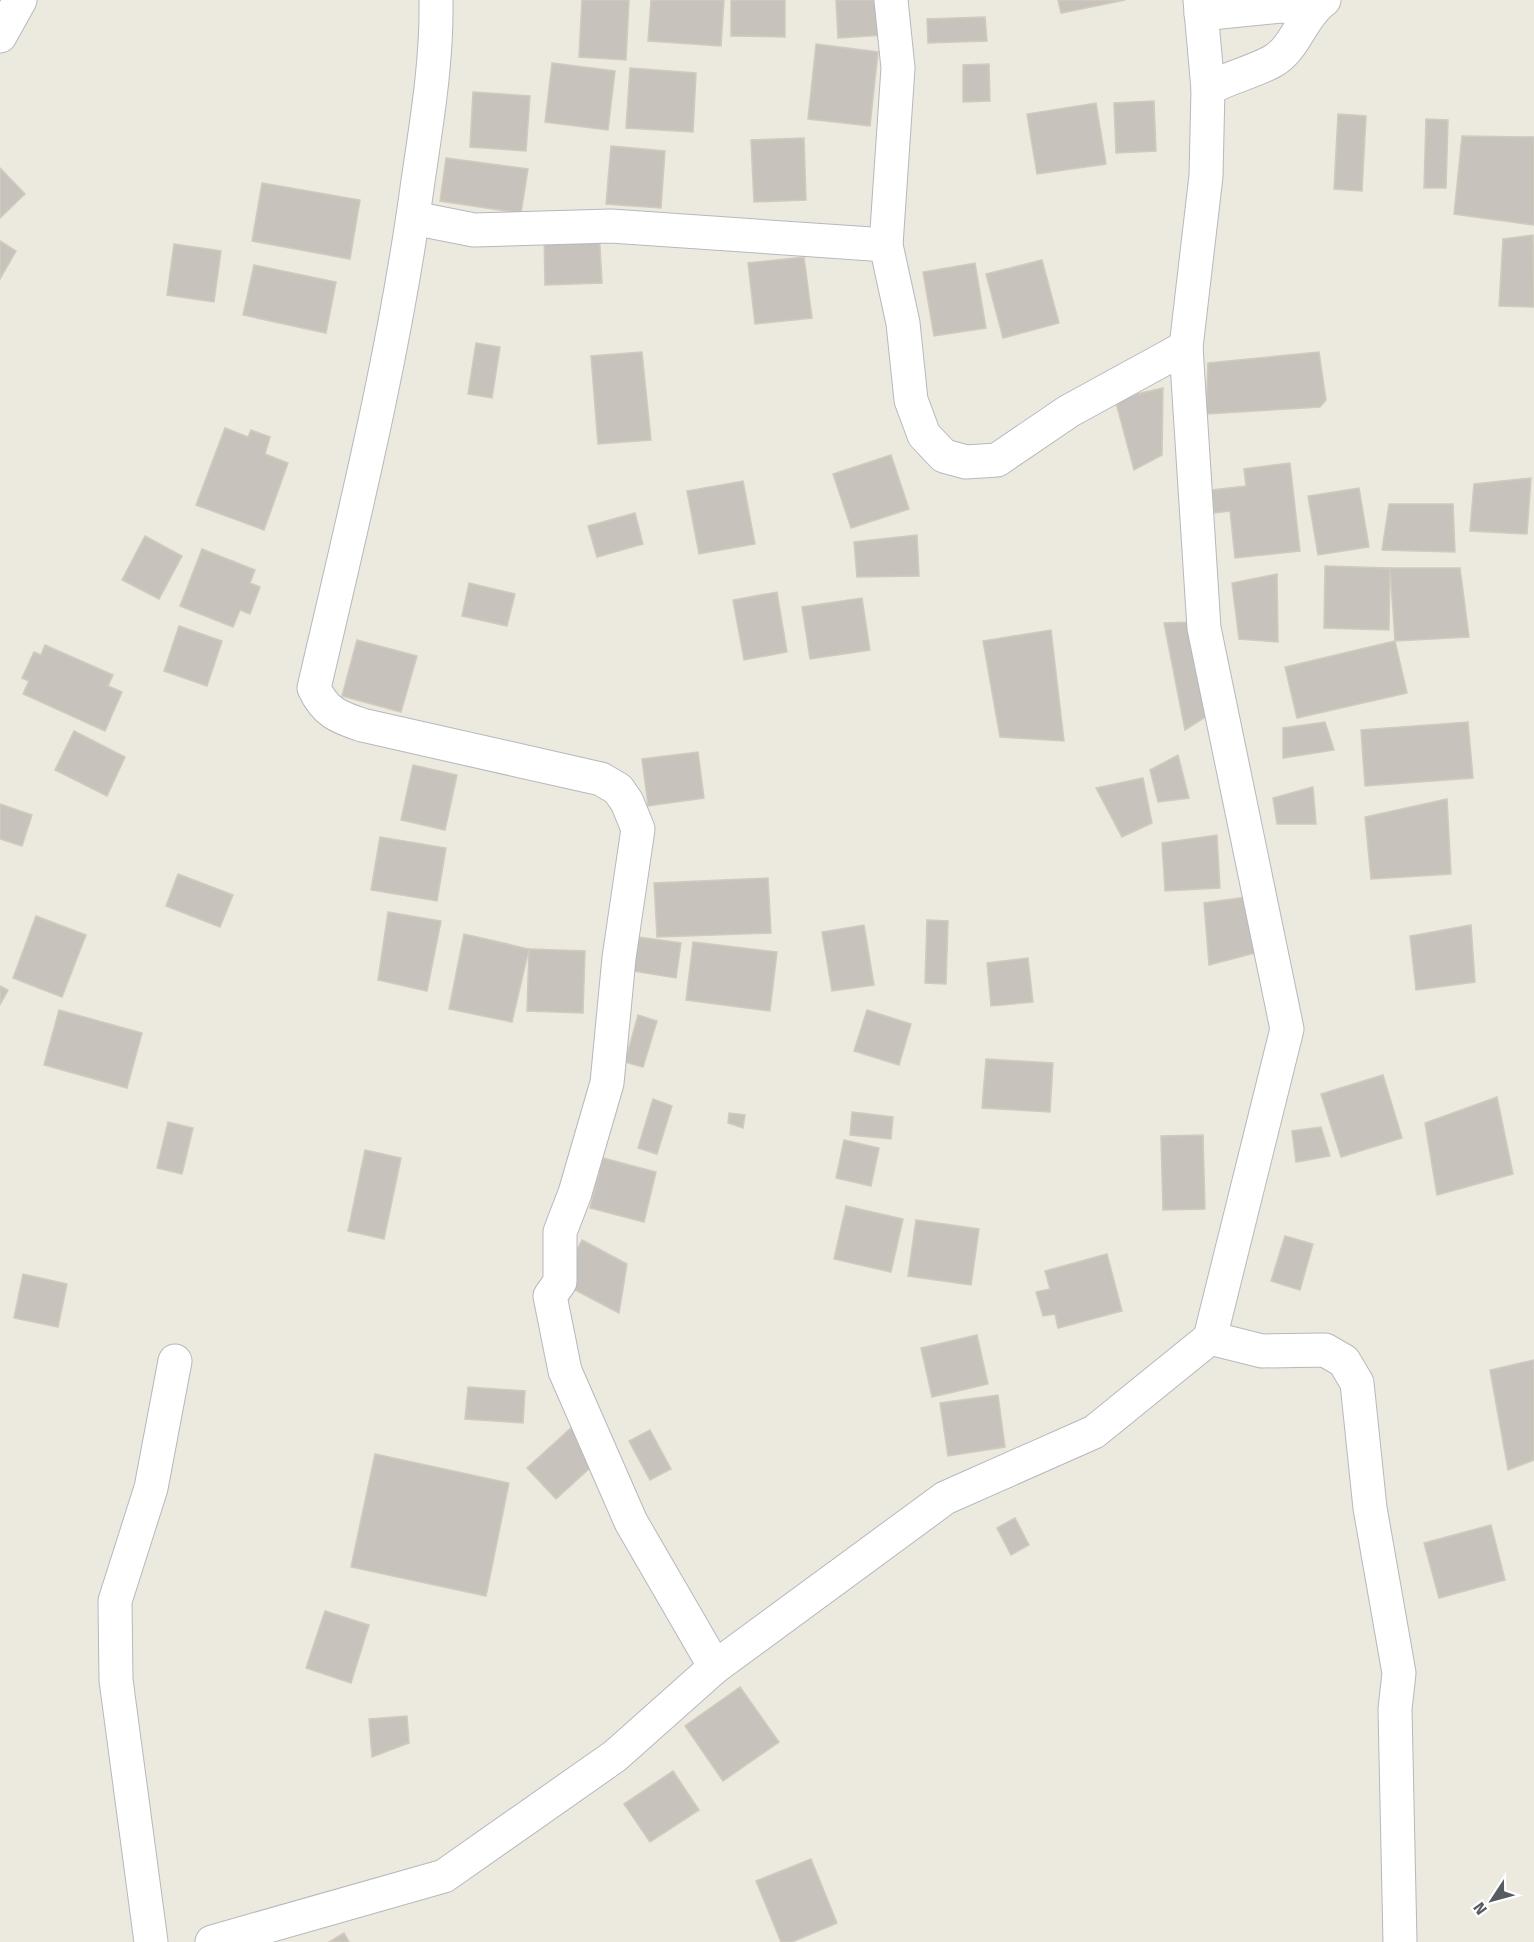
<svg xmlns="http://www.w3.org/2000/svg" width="1534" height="1942" viewBox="0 0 1534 1942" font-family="'Fira Sans',sans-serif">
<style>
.building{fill:#c7c3bc;stroke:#d1cabd;stroke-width:1.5}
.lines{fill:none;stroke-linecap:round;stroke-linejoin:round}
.minor-casing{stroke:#b5b8bd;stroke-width:35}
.minor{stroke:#fff;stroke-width:33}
</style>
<rect width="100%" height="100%" fill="#ece9df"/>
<!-- building -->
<g class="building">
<polygon points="582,0 629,0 626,60 579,57"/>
<polygon points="651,0 724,0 721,46 648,41"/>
<polygon points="731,0 785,0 785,37 731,36"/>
<polygon points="836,0 882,0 884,35 838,38"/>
<polygon points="1058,0 1125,0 1061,13"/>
<polygon points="985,17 987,41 928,43 927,19"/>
<polygon points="816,44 878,52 870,126 808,119"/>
<polygon points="552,63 615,71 608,130 545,122"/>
<polygon points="989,64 990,101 963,102 963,65"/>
<polygon points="630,68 696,73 693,132 626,128"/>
<polygon points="473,92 530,96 526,151 470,147"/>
<polygon points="1154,101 1156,151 1116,153 1114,103"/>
<polygon points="1096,103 1106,164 1037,174 1027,114"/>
<polygon points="1338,114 1366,116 1362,191 1334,189"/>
<polygon points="1426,119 1448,120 1446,188 1424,188"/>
<polygon points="1462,136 1534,137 1534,225 1454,214"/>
<polygon points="804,138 806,200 754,202 751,140"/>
<polygon points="611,146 665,151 661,208 606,204"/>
<polygon points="446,158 528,169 521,213 440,201"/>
<polygon points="0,168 25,194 0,218"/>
<polygon points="262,183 360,200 350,259 252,241"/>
<polygon points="599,230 602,283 545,285 544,231"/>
<polygon points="1533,235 1534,307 1499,306 1503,239"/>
<polygon points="0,241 16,251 0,279"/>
<polygon points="174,244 221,251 214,302 167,295"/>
<polygon points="804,257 812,318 755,324 748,263"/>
<polygon points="1042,260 1059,323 1003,338 986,274"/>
<polygon points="975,263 986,328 934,336 923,272"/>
<polygon points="254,265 336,282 326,333 243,315"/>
<polygon points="476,343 500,347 492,398 468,394"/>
<polygon points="642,352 651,440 598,444 591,356"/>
<polygon points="1319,352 1326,400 1320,407 1206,414 1208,363"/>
<polygon points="1163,388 1162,455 1134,470 1115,399"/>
<polygon points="225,428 248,437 251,430 270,437 265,454 288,463 264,530 196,505"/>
<polygon points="891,455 909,509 851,528 833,474"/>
<polygon points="1290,463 1300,551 1235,558 1230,511 1214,513 1212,490 1246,486 1244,469"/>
<polygon points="1531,478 1527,534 1470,531 1474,484"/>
<polygon points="743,481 755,544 699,554 687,491"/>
<polygon points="1359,488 1369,547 1318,555 1308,496"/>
<polygon points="1389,504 1453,504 1455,552 1382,550"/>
<polygon points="635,513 643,544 597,557 588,526"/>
<polygon points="917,535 919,576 857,577 854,542"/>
<polygon points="145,536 182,556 159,599 122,580"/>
<polygon points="202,549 255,570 250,583 260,587 250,614 240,610 233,627 180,606"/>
<polygon points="1325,566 1390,568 1389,630 1324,628"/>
<polygon points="1390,568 1460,568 1469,637 1395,641"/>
<polygon points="1277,574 1278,642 1239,639 1232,583"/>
<polygon points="469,583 515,594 507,626 462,616"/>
<polygon points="777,592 787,652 744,660 733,600"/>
<polygon points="862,598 870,650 810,659 802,607"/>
<polygon points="1192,622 1212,713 1185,730 1164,623"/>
<polygon points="179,626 222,641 207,686 164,671"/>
<polygon points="1051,630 1064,741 1000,737 983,641"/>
<polygon points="357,640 417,656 401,712 342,696"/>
<polygon points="1395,641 1407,693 1297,718 1285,667"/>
<polygon points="45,645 113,675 108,686 122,692 105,731 23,694 29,681 22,678 34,652 41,655"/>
<polygon points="1325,722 1334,750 1283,758 1283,728"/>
<polygon points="1468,722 1473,778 1365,786 1361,730"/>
<polygon points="74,731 125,757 107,796 55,770"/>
<polygon points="698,752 704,798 648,806 642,759"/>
<polygon points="1178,755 1189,798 1158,802 1150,770"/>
<polygon points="413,765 457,775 445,830 401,820"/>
<polygon points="1143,778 1152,823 1122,837 1096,788"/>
<polygon points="1313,787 1316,824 1277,824 1273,798"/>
<polygon points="1447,799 1451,874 1371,879 1365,817"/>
<polygon points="0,804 32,815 22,846 0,839"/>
<polygon points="1217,835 1220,888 1165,891 1162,843"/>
<polygon points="380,837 446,848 437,901 371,890"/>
<polygon points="178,874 233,895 220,927 166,906"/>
<polygon points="768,878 771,933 657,937 654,883"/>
<polygon points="1246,897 1255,953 1209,965 1204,903"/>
<polygon points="388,912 441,921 427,991 378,980"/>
<polygon points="36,916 86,935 62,997 13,978"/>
<polygon points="927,920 948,921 946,984 925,983"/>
<polygon points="864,925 874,985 832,991 822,932"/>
<polygon points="1471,925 1475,982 1416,990 1410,936"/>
<polygon points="464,934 529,949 512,1022 449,1009"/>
<polygon points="638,937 681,943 676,978 633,971"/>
<polygon points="693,942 777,952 770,1011 686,1000"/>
<polygon points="529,949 585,951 583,1013 527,1011"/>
<polygon points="1028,958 1033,1002 991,1006 987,963"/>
<polygon points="0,986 8,990 0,1005"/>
<polygon points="59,1010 142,1033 127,1088 44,1065"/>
<polygon points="867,1010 911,1024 899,1065 854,1051"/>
<polygon points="638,1015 657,1021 643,1067 625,1062"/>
<polygon points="986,1059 1053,1063 1050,1112 982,1108"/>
<polygon points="1383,1075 1402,1138 1341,1157 1321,1094"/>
<polygon points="1497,1097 1513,1174 1437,1195 1425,1123"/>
<polygon points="653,1099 672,1106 657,1154 638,1148"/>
<polygon points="852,1112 893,1117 891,1139 850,1135"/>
<polygon points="729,1113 745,1115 743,1128 728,1123"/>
<polygon points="168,1122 193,1128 182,1174 157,1168"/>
<polygon points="1321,1127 1330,1156 1296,1162 1292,1131"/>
<polygon points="1203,1135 1205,1209 1163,1210 1161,1136"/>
<polygon points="844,1140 879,1148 871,1186 836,1178"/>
<polygon points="365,1150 401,1158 384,1239 348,1231"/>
<polygon points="603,1158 656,1172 644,1222 590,1208"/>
<polygon points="846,1206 903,1219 891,1272 834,1259"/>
<polygon points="916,1220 979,1229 971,1285 908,1276"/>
<polygon points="1285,1236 1313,1244 1300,1290 1271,1281"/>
<polygon points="582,1240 627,1264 619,1313 560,1282"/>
<polygon points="1107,1254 1122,1311 1058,1328 1055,1314 1043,1316 1036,1292 1050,1289 1045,1271"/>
<polygon points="23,1274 67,1284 58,1327 14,1318"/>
<polygon points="977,1335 988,1384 932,1397 921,1348"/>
<polygon points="1534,1360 1534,1460 1508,1470 1490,1370"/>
<polygon points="468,1387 525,1391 523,1423 465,1419"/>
<polygon points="998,1395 1005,1447 948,1456 940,1403"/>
<polygon points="573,1426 602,1457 556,1499 527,1468"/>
<polygon points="650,1430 671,1469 650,1480 629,1441"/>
<polygon points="375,1454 509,1483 486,1596 351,1567"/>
<polygon points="1015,1518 1029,1545 1011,1555 997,1528"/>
<polygon points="1491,1525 1505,1580 1439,1598 1424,1543"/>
<polygon points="325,1611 369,1625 351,1683 306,1668"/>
<polygon points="740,1687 779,1742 723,1781 685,1726"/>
<polygon points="407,1716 409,1743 372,1757 369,1719"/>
<polygon points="673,1771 699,1810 650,1842 624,1804"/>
<polygon points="811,1859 837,1923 792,1942 781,1942 756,1881"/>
<polygon points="344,1933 349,1942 329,1942"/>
</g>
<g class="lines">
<defs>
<g id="minor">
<path d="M436,0C437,61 427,120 418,181C395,352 353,520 314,688C325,712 338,717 362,725L601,779L618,789L627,802L638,829L619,958L607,1083L575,1193L560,1232V1282L550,1296L565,1371L631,1522L715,1667"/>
<polyline points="891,0 898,68 886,245 903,323 911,400 924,435 944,456 966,462 997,460 1069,411 1186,347"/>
<polyline points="1201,14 1281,6 1311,9"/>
<polyline points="0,36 20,0"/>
<path d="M1208,89C1229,77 1254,72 1273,61C1296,48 1302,15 1324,0"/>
<polyline points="413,218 474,230 611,226 886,245"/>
<polyline points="1210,1338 1262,1351 1325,1350 1344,1361 1357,1383 1370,1508 1399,1673 1395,1709 1400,1942"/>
<polyline points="151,1942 116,1680 115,1601 151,1488 175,1361"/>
<polyline points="212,1942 444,1876 615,1756 715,1667 945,1498 1094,1432 1210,1338 1287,1029 1204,628 1186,347 1206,176 1208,89 1200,0"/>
</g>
</defs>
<!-- minor casing -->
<use href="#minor" class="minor-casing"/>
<!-- minor -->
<use href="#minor" class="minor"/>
</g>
<!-- north arrow -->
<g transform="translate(1492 1900) rotate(234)" stroke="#ffffff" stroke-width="4.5" paint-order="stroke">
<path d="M0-4.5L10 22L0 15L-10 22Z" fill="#585c61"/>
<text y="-9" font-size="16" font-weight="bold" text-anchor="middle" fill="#585c61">N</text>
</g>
</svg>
